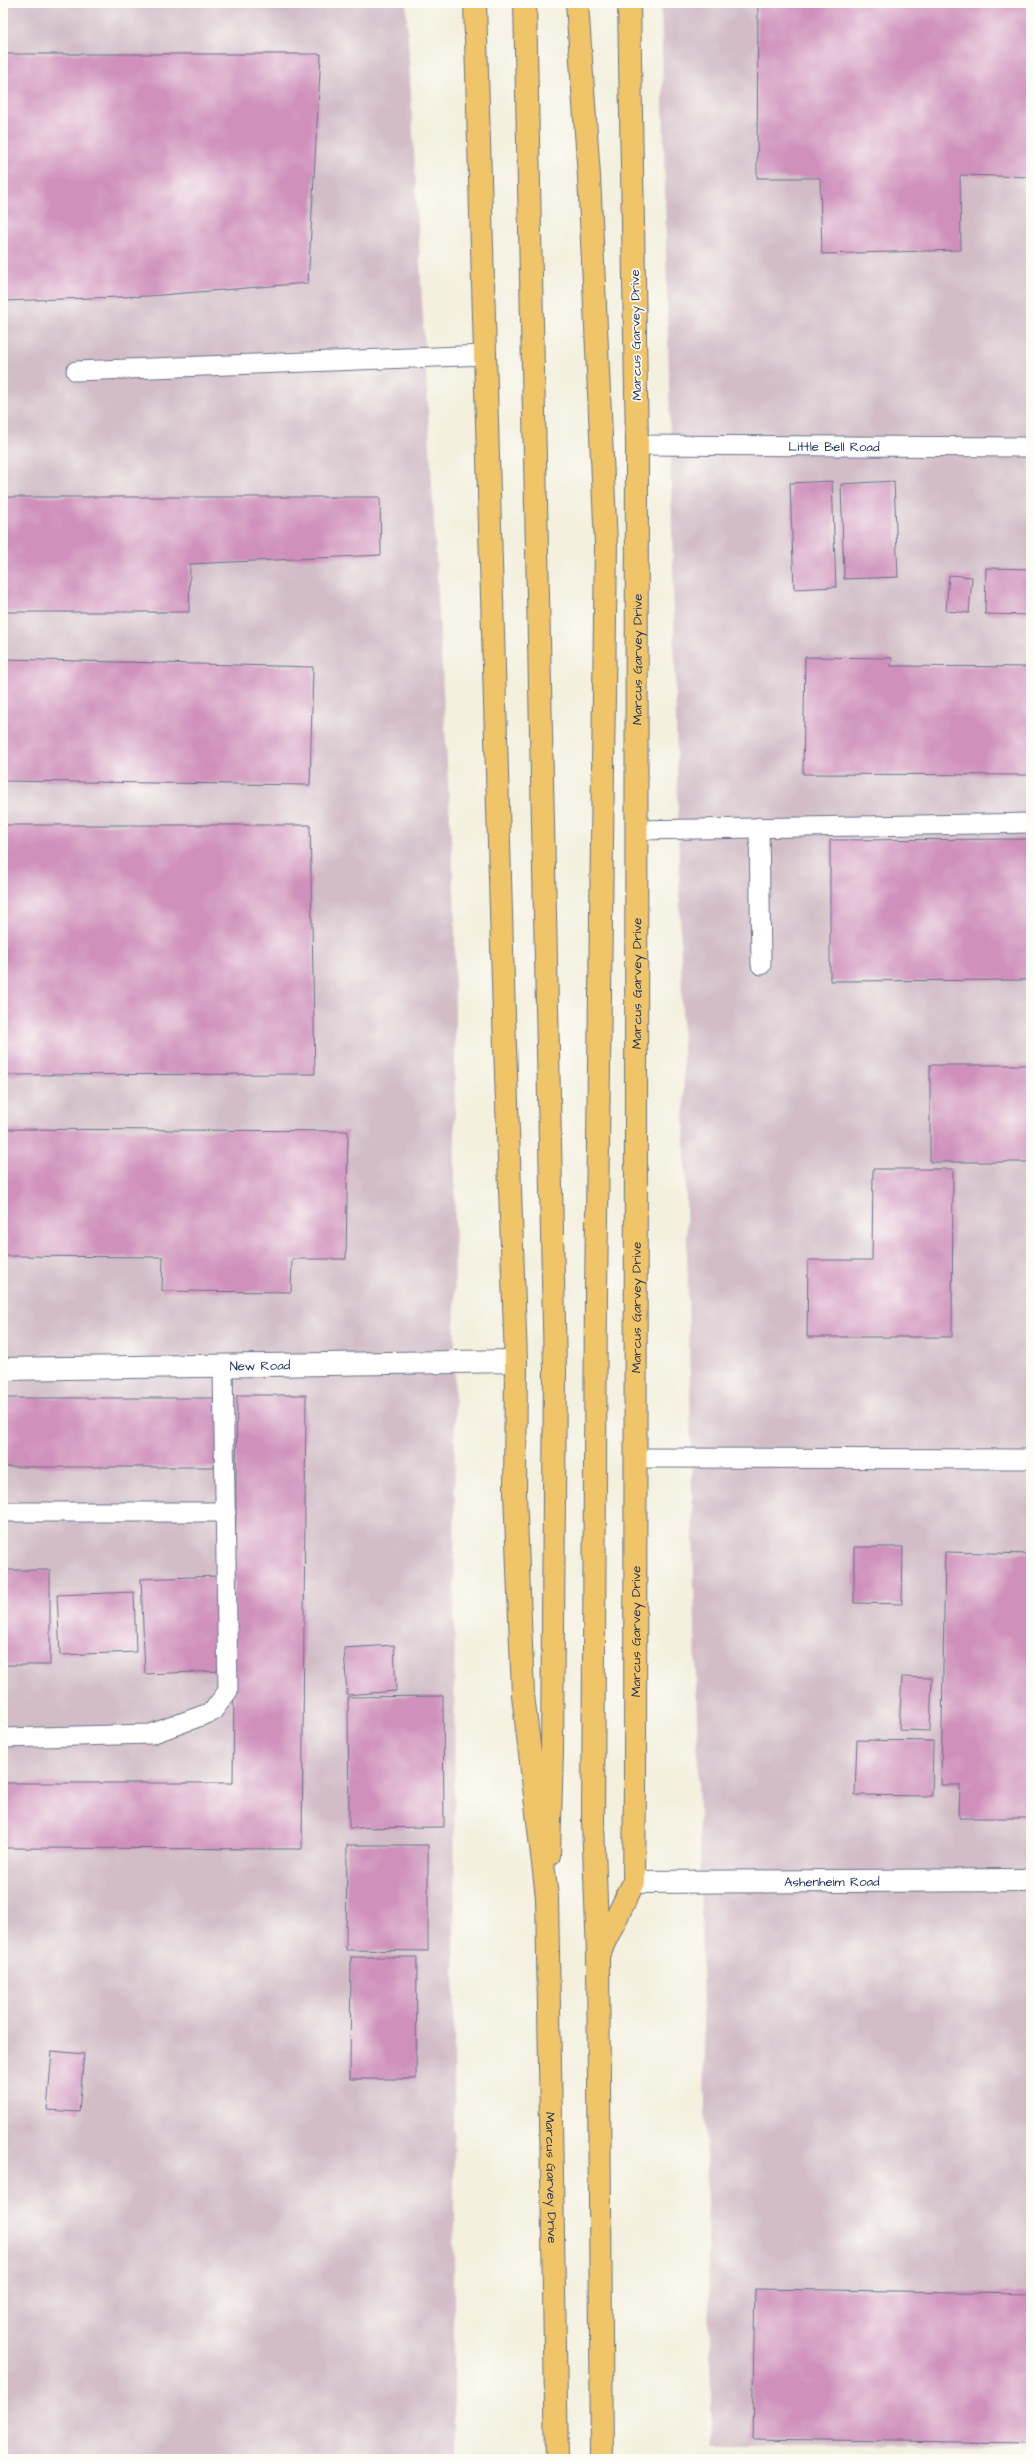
<svg xmlns="http://www.w3.org/2000/svg" width="1034" height="2462" viewBox="0 0 1034 2462" font-family="'Architects Daughter',sans-serif">
<style>
.industrial{fill:#d2bdc7}
.building{fill:#cf90bb}
.lines{fill:none;stroke-linecap:round;stroke-linejoin:round}
.service-casing{stroke:#67738b;stroke-width:21}
.minor-casing{stroke:#67738b;stroke-width:24}
.tertiary-casing{stroke:#67738b;stroke-width:24}
.primary-casing{stroke:#67738b;stroke-width:24}
.trunk-casing{stroke:#67738b;stroke-width:24}
.service{stroke:#fff;stroke-width:19}
.minor{stroke:#fff;stroke-width:22}
.tertiary{stroke:#fff;stroke-width:22}
.primary{stroke:#f0c469;stroke-width:22}
.trunk{stroke:#f0c469;stroke-width:22}
.labels{text-anchor:middle;stroke-width:3.5;stroke-linejoin:round;paint-order:stroke}
.street-label{font-size:13px;fill:#1b2f5e;stroke:#fdfcf7}
</style>
<rect width="100%" height="100%" fill="#fdfcf7"/>
<filter id="ink" filterUnits="userSpaceOnUse"><feTurbulence type="fractalNoise" baseFrequency=".025" numOctaves="2"/><feDisplacementMap in="SourceGraphic" scale="8" xChannelSelector="R" yChannelSelector="G"/><feConvolveMatrix kernelMatrix="1 2 1 2 8 2 1 2 1" color-interpolation-filters="sRGB"/></filter>
<filter id="wash" filterUnits="userSpaceOnUse"><feTurbulence type="fractalNoise" baseFrequency=".012" numOctaves="4" result="noise"/><feDisplacementMap in="SourceGraphic" scale="16" xChannelSelector="R" yChannelSelector="G"/><feGaussianBlur stdDeviation="0.9" result="paint"/><feColorMatrix in="noise" values="0 0 0 0 0 0 0 0 0 0 0 0 0 0 0 0 0 1.4 0 .05"/><feComposite in="paint" operator="in"/></filter>
<g filter="url(#wash)">
<rect width="100%" height="100%" fill="#f3f0de"/>
<!-- industrial -->
<g class="industrial">
<polygon points="3,3 406,3 455,912 454,2459 3,2459"/>
<polygon points="661,3 1031,3 1031,2445 712,2446"/>
</g>
<g id="blocks">
<!-- building -->
<g class="building">
<polygon points="758,3 1031,3 1031,177 960,175 961,250 822,254 820,178 757,178"/>
<polygon points="3,54 321,54 308,283 149,296 3,301"/>
<polygon points="832,481 836,587 794,589 790,483"/>
<polygon points="894,481 898,577 844,579 841,484"/>
<polygon points="3,497 380,497 381,555 190,564 189,612 3,612"/>
<polygon points="986,568 1031,569 1031,615 985,614"/>
<polygon points="949,575 972,577 969,613 946,611"/>
<polygon points="805,657 892,658 891,666 1031,667 1031,775 803,774"/>
<polygon points="3,659 313,667 310,785 3,781"/>
<polygon points="3,825 310,825 315,1074 3,1075"/>
<polygon points="1031,839 1031,980 830,981 830,840"/>
<rect x="930" y="1065" width="101" height="97"/>
<polygon points="3,1129 348,1131 346,1259 292,1259 291,1292 162,1291 163,1257 3,1256"/>
<polygon points="873,1169 953,1169 952,1337 807,1337 808,1260 872,1260"/>
<polygon points="237,1395 306,1395 302,1849 3,1848 3,1783 233,1783"/>
<polygon points="3,1398 219,1398 218,1467 3,1467"/>
<polygon points="854,1547 903,1547 902,1604 854,1603"/>
<polygon points="945,1552 1031,1554 1031,1818 959,1818 960,1785 941,1785"/>
<rect x="3" y="1570" width="47" height="95"/>
<polygon points="219,1576 222,1671 145,1674 141,1579"/>
<polygon points="134,1592 136,1652 60,1655 57,1595"/>
<polygon points="394,1645 396,1691 347,1695 344,1648"/>
<polygon points="902,1677 932,1678 930,1731 899,1730"/>
<polygon points="443,1696 444,1827 349,1828 348,1697"/>
<polygon points="857,1740 933,1741 932,1796 855,1795"/>
<polygon points="347,1845 428,1845 428,1951 346,1950"/>
<polygon points="351,1957 417,1957 416,2079 350,2079"/>
<polygon points="52,2051 84,2054 79,2112 47,2110"/>
<polygon points="755,2289 1031,2293 1031,2443 752,2439"/>
</g>
</g>
</g>
<g filter="url(#ink)">
<use href="#blocks" fill-opacity="0" stroke="#67738b" stroke-width="1"/>
<g class="lines">
<defs>
<g id="service">
<polyline points="76,371 486,355"/>
<path id="s1" d="M637,445L1031,447"/>
<polyline points="759,827 761,965"/>
<polyline points="637,830 1031,823"/>
<polyline points="635,1458 1031,1459"/>
<polyline points="3,1512 226,1512"/>
<polyline points="3,1738 151,1734 212,1712 228,1691 223,1366"/>
</g>
<g id="minor">
<path id="s2" d="M3,1369L516,1361"/>
</g>
<g id="tertiary">
<path id="s3" d="M634,1882L1031,1880"/>
</g>
<g id="primary">
<polyline points="525,3 555,1370 552,1752 549,1855"/>
<polyline points="577,3 589,176 606,544 596,1291 593,1822 598,1955"/>
</g>
<g id="trunk">
<path id="s4" d="M475,3L504,1017L516,1361L515,1492L523,1695L547,1897L557,2459"/>
<path id="s5" d="M602,2459L598,1955L634,1882L635,1785L637,445L629,3"/>
</g>
</defs>
<!-- service casing -->
<use href="#service" class="service-casing"/>
<!-- minor casing -->
<use href="#minor" class="minor-casing"/>
<!-- tertiary casing -->
<use href="#tertiary" class="tertiary-casing"/>
<!-- primary casing -->
<use href="#primary" class="primary-casing"/>
<!-- trunk casing -->
<use href="#trunk" class="trunk-casing"/>
<!-- service -->
<use href="#service" class="service"/>
<!-- minor -->
<use href="#minor" class="minor"/>
<!-- tertiary -->
<use href="#tertiary" class="tertiary"/>
<!-- primary -->
<use href="#primary" class="primary"/>
<!-- trunk -->
<use href="#trunk" class="trunk"/>
</g>
</g>
<g class="labels">
<!-- street labels -->
<g class="street-label">
<text transform="translate(635 335) rotate(-91)" y="5">Marcus Garvey Drive</text>
<text dy="5" stroke="none"><textPath href="#s1" startOffset="197">Little Bell Road</textPath></text>
<text dy="5" stroke="none"><textPath href="#s5" startOffset="1808">Marcus Garvey Drive</textPath></text>
<text dy="5" stroke="none"><textPath href="#s5" startOffset="1484">Marcus Garvey Drive</textPath></text>
<text dy="5" stroke="none"><textPath href="#s5" startOffset="1160">Marcus Garvey Drive</textPath></text>
<text dy="5" stroke="none"><textPath href="#s2" startOffset="257">New Road</textPath></text>
<text dy="5" stroke="none"><textPath href="#s5" startOffset="836">Marcus Garvey Drive</textPath></text>
<text dy="5" stroke="none"><textPath href="#s3" startOffset="198">Ashenheim Road</textPath></text>
<text dy="5" stroke="none"><textPath href="#s4" startOffset="2177">Marcus Garvey Drive</textPath></text>
</g>
</g>
<!-- margin -->
<rect width="1034" height="2462" fill="none" stroke="#fdfcf7" stroke-width="16"/>
</svg>
